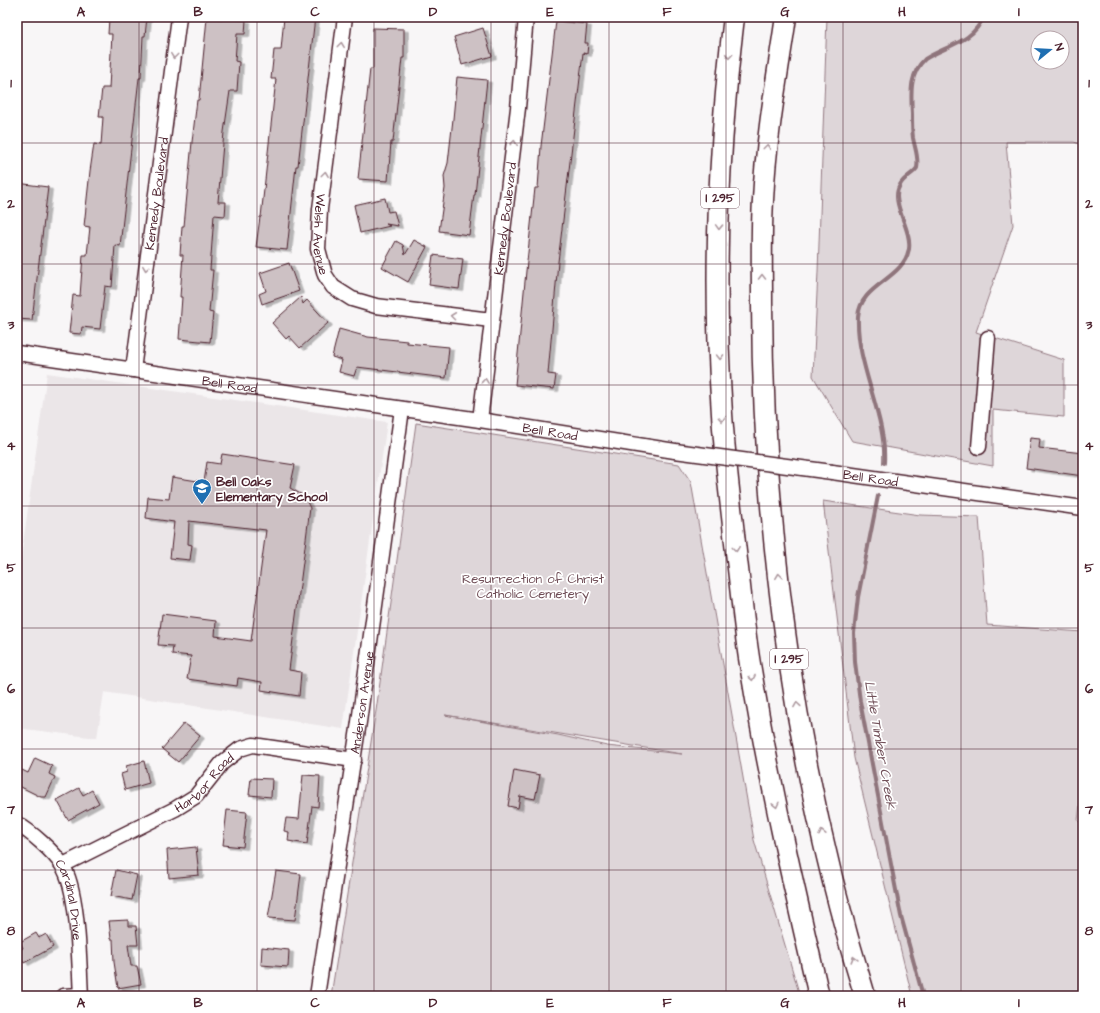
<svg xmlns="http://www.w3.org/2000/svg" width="1100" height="1013" viewBox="0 0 1100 1013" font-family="'Architects Daughter',sans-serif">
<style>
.built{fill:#ebe6e8}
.green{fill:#ded6d9;stroke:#947a82;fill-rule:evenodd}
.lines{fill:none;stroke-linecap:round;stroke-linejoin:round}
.stream{stroke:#8f747b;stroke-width:4}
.building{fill:#cdc1c4;stroke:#4a1f2b;filter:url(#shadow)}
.minor-casing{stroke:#4a1f2b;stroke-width:17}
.highway-casing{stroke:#4a1f2b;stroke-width:23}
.minor{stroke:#fff;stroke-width:14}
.highway{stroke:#fff;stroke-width:20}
.minor-bridge-casing{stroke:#4a1f2b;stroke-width:17;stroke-linecap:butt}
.minor-bridge{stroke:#fff;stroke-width:14}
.oneway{stroke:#ae9aa0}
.grid{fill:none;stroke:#4a1f2b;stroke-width:1;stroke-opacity:0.55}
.labels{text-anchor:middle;stroke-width:3.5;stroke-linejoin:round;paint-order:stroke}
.shield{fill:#fff;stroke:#80626b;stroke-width:1}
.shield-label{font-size:12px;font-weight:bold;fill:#4a1f2b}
.street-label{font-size:13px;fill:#4a1f2b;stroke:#fff}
.poi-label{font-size:13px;font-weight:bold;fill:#4a1f2b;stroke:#fff;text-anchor:start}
.park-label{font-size:13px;fill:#6f4d56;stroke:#fff}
.water-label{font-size:14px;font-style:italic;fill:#72515a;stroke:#fff}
.neatline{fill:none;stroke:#4a1f2b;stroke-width:1.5}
.grid-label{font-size:13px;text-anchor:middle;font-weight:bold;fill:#4a1f2b}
</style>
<defs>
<filter id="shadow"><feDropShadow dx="4.5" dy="2.5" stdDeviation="0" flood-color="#0004"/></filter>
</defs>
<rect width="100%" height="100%" fill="#f8f6f7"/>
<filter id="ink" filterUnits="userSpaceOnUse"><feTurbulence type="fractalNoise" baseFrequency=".025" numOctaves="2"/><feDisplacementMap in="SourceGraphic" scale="8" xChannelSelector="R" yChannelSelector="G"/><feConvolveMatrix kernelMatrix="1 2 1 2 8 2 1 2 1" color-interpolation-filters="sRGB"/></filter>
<g filter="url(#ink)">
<!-- built -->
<polygon class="built" points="47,373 387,422 343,729 104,692 97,738 17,728 17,587"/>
<!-- green -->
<g class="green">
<path d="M827,17H1083V145L1074,142H1006L1013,225L976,332L1064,360V417L993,410V466L852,441L813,376L818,272ZM1038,38H1062V62H1038Z"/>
<path d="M416,423L679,464L691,482L754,840L800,996H331L377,704ZM445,715L682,754L607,746L558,735Z"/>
<polygon points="823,501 920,515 979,517 987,625 1083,632 1083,778 1078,821 1083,823 1083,996 912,996 854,758"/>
</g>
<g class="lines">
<!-- stream -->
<g class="stream">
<path d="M884,463C887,416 856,366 858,317C860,284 903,280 909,249C912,228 889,202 900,185C904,177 912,175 917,168C919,157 915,149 913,138C912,130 912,122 912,114C911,93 909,74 925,59C945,46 974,42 983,17"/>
<polyline points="878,496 858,597 854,633 855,662 860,701 890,859 901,916 923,996"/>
</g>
</g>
<!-- building -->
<g class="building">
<polygon points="116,17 147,17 145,36 143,36 141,78 139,78 120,246 115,245 112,287 105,286 100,329 82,327 81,334 69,333 73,295 80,296 83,255 87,255 90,227 84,226 90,171 94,144 101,145 103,117 99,117 102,88 109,88 112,34 108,34 109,18 116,19"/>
<polygon points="284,17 315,17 298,166 296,166 287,250 256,247 260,217 261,217 276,79 271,79 274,50 281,50"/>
<polygon points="207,18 246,20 245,34 237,34 235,61 239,62 237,91 230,91 224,132 218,202 226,202 225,216 214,215 210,270 213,270 209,312 213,313 210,342 179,339 182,297 180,297 183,255 180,255 182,226 184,226 192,142 197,100 199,100"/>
<polygon points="556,21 587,24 585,43 588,43 587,54 583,53 558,262 548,374 556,375 554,389 515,385 526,271 535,188 538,188 541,146"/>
<polygon points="373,28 404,29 404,58 402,58 393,142 391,142 388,181 358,179 370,69 373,69"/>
<polygon points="483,28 492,56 462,65 454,37"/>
<polygon points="457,77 487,80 475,195 474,195 469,235 439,231 445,188 444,176 448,163 453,119"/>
<polygon points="17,183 48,187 32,320 17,319"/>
<polygon points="385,198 388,212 394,211 398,226 386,224 390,226 360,233 354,205"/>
<polygon points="414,240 427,247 408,282 382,267 396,241 403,245 405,255"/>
<polygon points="433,255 463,259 459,289 429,285"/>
<polygon points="289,263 299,291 262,304 259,294 266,291 260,273"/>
<polygon points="301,297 303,304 307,300 328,323 300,348 289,336 286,339 272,323"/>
<polygon points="339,329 368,337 407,341 407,343 449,347 446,378 357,367 354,376 339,372 342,360 332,357"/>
<polygon points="1030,438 1040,439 1039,448 1083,453 1083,476 1026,468"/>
<polygon points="222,454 295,465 290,488 304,496 310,508 289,670 301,672 299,696 261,690 262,682 238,678 237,686 187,679 191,656 172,654 173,646 158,645 162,614 216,621 215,636 251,641 266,530 189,521 188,544 192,545 190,560 170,558 174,522 146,518 148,497 169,499 172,477 204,482 207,462 220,464"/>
<polygon points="184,723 200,736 178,762 162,749"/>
<polygon points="35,758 52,766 49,774 55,777 46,797 41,797 17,785 17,781 22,770 28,773"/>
<polygon points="144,761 149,783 125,790 121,774 127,772 126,766"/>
<polygon points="514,770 540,775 535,799 520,796 518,808 508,806"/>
<polygon points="303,775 320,776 318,807 312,806 307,844 288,841 289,832 284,831 286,818 299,819"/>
<polygon points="251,778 272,779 271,797 249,795"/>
<polygon points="79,788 83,795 92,790 99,803 68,820 57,800"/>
<polygon points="227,810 247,812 243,847 223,845"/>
<polygon points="196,847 199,875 169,878 167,850"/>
<polygon points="116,870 137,875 132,900 111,896"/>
<polygon points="276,871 301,874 295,920 268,918"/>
<polygon points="128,920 128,926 136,926 138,945 128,945 131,966 137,966 141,984 118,988 114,962 113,939 111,939 109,921"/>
<polygon points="36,933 39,938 46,934 53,947 24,963 17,951 23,948 20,942"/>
<polygon points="262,947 289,950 288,967 261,965"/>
</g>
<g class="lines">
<defs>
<g id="minor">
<path id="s1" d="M345,17L320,209L318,249L325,275L333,287L352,299L376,306L491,320"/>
<path id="s2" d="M17,353L480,420L675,451"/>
<path id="s3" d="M133,370L179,17"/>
<path id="s4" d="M480,420L518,108L526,17"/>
<polyline points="979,447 988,338"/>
<path id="s5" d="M832,472L1083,508"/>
<path id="s6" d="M17,824C30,831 55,853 62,865C79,890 79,964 81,996"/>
<path id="s7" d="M63,865L175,809L196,796L222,763L240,749L253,745L354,760"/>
<polyline points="63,996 81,995"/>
<path id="s8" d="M317,996L359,722L402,409"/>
</g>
<g id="highway">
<path d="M734,17C718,148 713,282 722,414C725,460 731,506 736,552C741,591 744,631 751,670C769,780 794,888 819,996"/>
<path d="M786,17C777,78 766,138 763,200C761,234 762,269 762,304C763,537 796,773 865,996"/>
</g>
</defs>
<!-- minor casing -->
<use href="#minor" class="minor-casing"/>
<!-- highway casing -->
<use href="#highway" class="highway-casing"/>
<!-- minor -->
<use href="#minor" class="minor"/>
<!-- highway -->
<use href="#highway" class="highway"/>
<defs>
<polyline id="minor-bridge" points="675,451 832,472"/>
</defs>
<!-- minor-bridge casing -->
<use href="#minor-bridge" class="minor-bridge-casing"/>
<!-- minor-bridge -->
<use href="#minor-bridge" class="minor-bridge"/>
</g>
<!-- one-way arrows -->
<defs><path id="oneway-chevron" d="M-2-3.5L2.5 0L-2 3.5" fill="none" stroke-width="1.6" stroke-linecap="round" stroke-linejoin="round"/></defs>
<g class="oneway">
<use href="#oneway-chevron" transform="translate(341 45) rotate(-83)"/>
<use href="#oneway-chevron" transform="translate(174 56) rotate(97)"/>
<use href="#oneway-chevron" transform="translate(729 56) rotate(95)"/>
<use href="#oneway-chevron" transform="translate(514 143) rotate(-83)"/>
<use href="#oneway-chevron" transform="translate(767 147) rotate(-83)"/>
<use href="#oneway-chevron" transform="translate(325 174) rotate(-83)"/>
<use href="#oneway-chevron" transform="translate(719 227) rotate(92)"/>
<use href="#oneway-chevron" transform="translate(146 268) rotate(97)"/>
<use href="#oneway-chevron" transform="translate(762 277) rotate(-90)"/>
<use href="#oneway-chevron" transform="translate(453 316) rotate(-173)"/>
<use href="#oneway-chevron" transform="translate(720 357) rotate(89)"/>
<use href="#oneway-chevron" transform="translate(485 381) rotate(-84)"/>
<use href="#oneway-chevron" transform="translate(722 419) rotate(85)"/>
<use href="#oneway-chevron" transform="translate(736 549) rotate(83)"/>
<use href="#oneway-chevron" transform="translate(779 576) rotate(-97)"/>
<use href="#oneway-chevron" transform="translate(752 678) rotate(80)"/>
<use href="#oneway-chevron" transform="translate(797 705) rotate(-99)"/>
<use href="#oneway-chevron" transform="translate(776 805) rotate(77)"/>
<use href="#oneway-chevron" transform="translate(822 833) rotate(-102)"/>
<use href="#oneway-chevron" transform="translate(854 959) rotate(-106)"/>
</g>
</g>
<!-- grid -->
<path class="grid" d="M139,17V996M257,17V996M374,17V996M491,17V996M609,17V996M726,17V996M843,17V996M961,17V996M17,143H1083M17,264H1083M17,385H1083M17,506H1083M17,628H1083M17,749H1083M17,870H1083"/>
<!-- icons -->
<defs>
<symbol id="school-pin" viewBox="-11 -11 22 30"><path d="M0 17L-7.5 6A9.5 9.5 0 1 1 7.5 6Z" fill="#1f6fb2" stroke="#fff"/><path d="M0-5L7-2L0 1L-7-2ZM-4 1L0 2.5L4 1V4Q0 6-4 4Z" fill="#fff"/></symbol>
</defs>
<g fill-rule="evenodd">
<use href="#school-pin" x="191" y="477" width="22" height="30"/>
</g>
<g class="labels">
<!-- shield labels -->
<g class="shield">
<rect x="701" y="188" width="38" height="20" rx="3"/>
<rect x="770" y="649" width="38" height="20" rx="3"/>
</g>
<g class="shield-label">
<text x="720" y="202">I 295</text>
<text x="789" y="663">I 295</text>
</g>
<!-- street labels -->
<g class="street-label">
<text dy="5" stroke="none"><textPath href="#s3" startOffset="178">Kennedy Boulevard</textPath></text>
<text dy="5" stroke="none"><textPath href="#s4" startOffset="203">Kennedy Boulevard</textPath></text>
<text dy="5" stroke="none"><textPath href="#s1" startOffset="219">Welsh Avenue</textPath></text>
<text dy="5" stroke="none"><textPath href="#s2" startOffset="215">Bell Road</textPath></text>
<text dy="5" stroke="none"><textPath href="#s2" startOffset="539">Bell Road</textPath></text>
<text dy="5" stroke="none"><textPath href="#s5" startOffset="39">Bell Road</textPath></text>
<text dy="5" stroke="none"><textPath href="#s8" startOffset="297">Anderson Avenue</textPath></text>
<text dy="5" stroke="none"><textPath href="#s7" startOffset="165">Harbor Road</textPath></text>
<text dy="5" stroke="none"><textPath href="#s6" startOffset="97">Cardinal Drive</textPath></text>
</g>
<!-- poi labels -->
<g class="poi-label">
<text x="216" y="486">Bell Oaks<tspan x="216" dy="15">Elementary School</tspan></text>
</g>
<!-- park labels -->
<g class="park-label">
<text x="533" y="583">Resurrection of Christ<tspan x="533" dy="15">Catholic Cemetery</tspan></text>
</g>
<!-- water labels -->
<g class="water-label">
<text transform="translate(881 745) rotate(80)" y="5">Little Timber Creek</text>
</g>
</g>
<!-- margin -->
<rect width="1100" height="1013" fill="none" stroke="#fff" stroke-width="44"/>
<!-- north arrow -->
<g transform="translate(1050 50) rotate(72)"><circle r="19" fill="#ffffff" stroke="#b7a5aa"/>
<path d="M0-3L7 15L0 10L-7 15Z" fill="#1f6fb2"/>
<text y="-6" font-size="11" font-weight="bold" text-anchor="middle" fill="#4a1f2b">N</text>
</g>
<rect x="22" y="22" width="1056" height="969" class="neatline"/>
<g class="grid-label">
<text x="81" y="16">A</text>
<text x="198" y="16">B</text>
<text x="315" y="16">C</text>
<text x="433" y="16">D</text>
<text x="550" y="16">E</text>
<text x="667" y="16">F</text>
<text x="785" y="16">G</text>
<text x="902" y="16">H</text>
<text x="1019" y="16">I</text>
<text x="11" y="87">1</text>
<text x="1089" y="87">1</text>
<text x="11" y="208">2</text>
<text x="1089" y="208">2</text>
<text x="11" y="329">3</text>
<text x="1089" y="329">3</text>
<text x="11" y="450">4</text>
<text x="1089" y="450">4</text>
<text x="11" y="572">5</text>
<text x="1089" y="572">5</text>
<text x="11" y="693">6</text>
<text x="1089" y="693">6</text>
<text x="11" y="814">7</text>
<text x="1089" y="814">7</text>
<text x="11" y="935">8</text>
<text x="1089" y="935">8</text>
<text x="81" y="1007">A</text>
<text x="198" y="1007">B</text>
<text x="315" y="1007">C</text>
<text x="433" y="1007">D</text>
<text x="550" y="1007">E</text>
<text x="667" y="1007">F</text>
<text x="785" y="1007">G</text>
<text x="902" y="1007">H</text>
<text x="1019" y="1007">I</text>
</g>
</svg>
